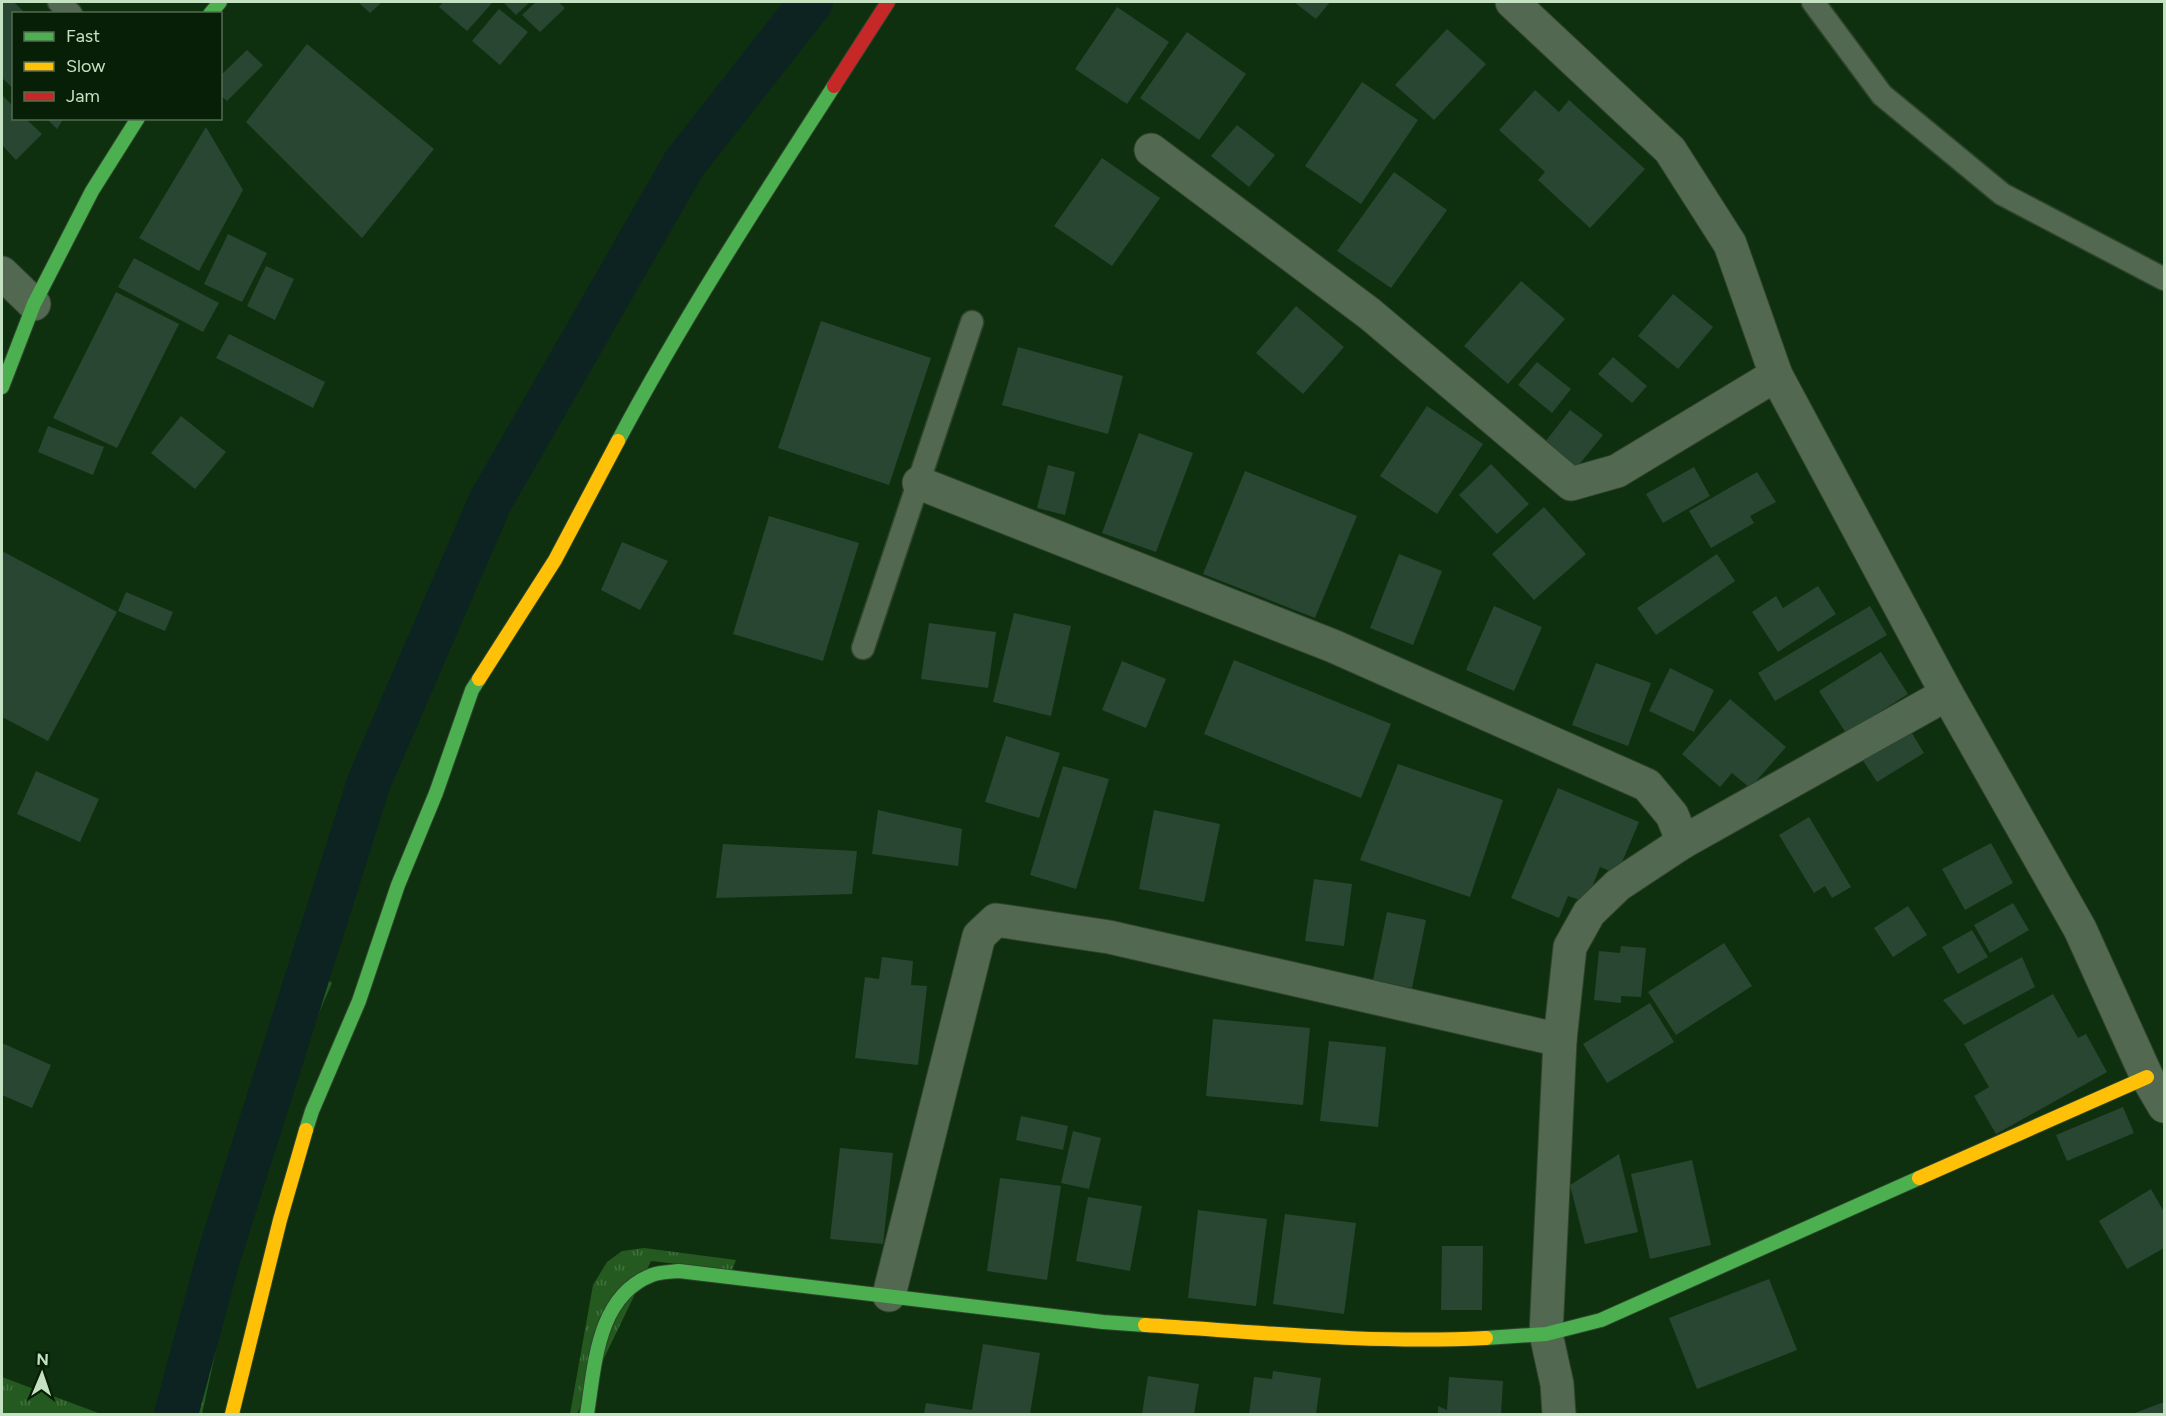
<svg xmlns="http://www.w3.org/2000/svg" width="2166" height="1416" viewBox="0 0 2166 1416" font-family="Figtree,sans-serif">
<style>
.grass{fill:url(#grass-tufts)}
.lines{fill:none;stroke-linecap:round;stroke-linejoin:round}
.canal{stroke:#0d2322;stroke-width:44}
.building{fill:#284631}
.lane-casing{stroke:#2f442d;stroke-width:25}
.street-casing{stroke:#2f442d;stroke-width:35}
.fast-casing{stroke:#2f442d;stroke-width:16}
.slow-casing{stroke:#2f442d;stroke-width:16}
.jam-casing{stroke:#2f442d;stroke-width:16}
.lane{stroke:#536851;stroke-width:22}
.street{stroke:#536851;stroke-width:33}
.fast{stroke:#4caf50;stroke-width:14}
.slow{stroke:#ffc107;stroke-width:14}
.jam{stroke:#c62828;stroke-width:14}
</style>
<defs>
<pattern id="grass-tufts" width="24" height="20" patternUnits="userSpaceOnUse" patternTransform="scale(1.5)"><rect width="24" height="20" fill="#245a20"/><path d="M3 7l-1-3M5 7V3M7 7l1-3M15 17l-1-3M17 17v-4M19 17l1-3" fill="none" stroke="#42713f"/></pattern>
</defs>
<rect width="100%" height="100%" fill="#0f300f"/>
<!-- grass -->
<g class="grass">
<path d="M 300,958 L 332,983 L 279,1104 L 231,1282 L 202,1414 L 173,1414 C 203,1259 253,1108 300,958 Z"/>
<polygon points="644,1248 736,1260 732,1270 651,1261 577,1414 570,1414 593,1285 607,1262 622,1251"/>
<polygon points="2,1377 101,1414 2,1414"/>
</g>
<g class="lines">
<!-- canal -->
<polyline class="canal" points="176,1414 218,1259 369,782 490,502 684,164 811,2"/>
</g>
<!-- building -->
<g class="building">
<polygon points="2,2 14,2 26,14 14,14 14,89 2,78"/>
<polygon points="358,2 382,2 370,13"/>
<polygon points="443,2 490,2 492,3 467,31 439,7"/>
<polygon points="503,2 530,2 516,15"/>
<polygon points="536,2 558,2 565,8 540,32 522,15"/>
<polygon points="1294,2 1330,2 1316,19"/>
<polygon points="1117,7 1169,42 1127,104 1075,69"/>
<polygon points="499,9 528,32 500,65 472,41"/>
<polygon points="1447,29 1486,64 1434,120 1395,85"/>
<polygon points="1187,32 1246,74 1199,140 1140,98"/>
<polygon points="307,44 434,149 362,238 246,122"/>
<polygon points="247,50 263,65 227,101 220,95 220,76"/>
<polygon points="1362,82 1418,120 1361,204 1305,166"/>
<polygon points="1535,90 1559,112 1569,100 1645,169 1590,228 1538,180 1545,172 1499,130"/>
<polygon points="2,95 14,107 14,118 25,118 42,134 16,160 2,145"/>
<polygon points="46,118 64,118 57,129"/>
<polygon points="1237,125 1275,155 1249,187 1211,156"/>
<polygon points="206,127 243,190 199,271 139,238"/>
<polygon points="1102,158 1160,198 1112,266 1054,226"/>
<polygon points="1394,172 1447,210 1391,288 1337,251"/>
<polygon points="228,234 267,253 242,302 204,284"/>
<polygon points="134,258 219,303 203,332 118,287"/>
<polygon points="266,266 294,279 275,320 247,306"/>
<polygon points="1521,281 1565,319 1508,384 1464,346"/>
<polygon points="116,292 179,324 117,448 53,418"/>
<polygon points="1673,294 1713,327 1678,369 1638,336"/>
<polygon points="1296,306 1344,347 1303,394 1256,353"/>
<polygon points="821,321 931,358 889,485 778,448"/>
<polygon points="229,334 325,382 313,408 216,358"/>
<polygon points="1018,347 1123,376 1108,434 1002,405"/>
<polygon points="1613,357 1647,386 1632,403 1598,374"/>
<polygon points="1537,362 1571,389 1552,413 1518,385"/>
<polygon points="1427,406 1483,444 1437,514 1380,476"/>
<polygon points="1570,410 1603,435 1577,467 1545,442"/>
<polygon points="181,416 226,452 195,489 151,453"/>
<polygon points="48,426 104,447 93,475 38,452"/>
<polygon points="1139,433 1193,453 1156,552 1102,533"/>
<polygon points="1491,464 1529,504 1497,534 1459,495"/>
<polygon points="1048,465 1075,472 1065,515 1037,508"/>
<polygon points="1694,467 1710,496 1663,523 1646,494"/>
<polygon points="1245,471 1357,516 1315,618 1203,574"/>
<polygon points="1757,472 1776,502 1750,516 1754,523 1711,548 1689,511"/>
<polygon points="1544,507 1586,554 1534,600 1492,554"/>
<polygon points="769,516 859,543 823,661 733,634"/>
<polygon points="622,542 668,561 640,610 601,590"/>
<polygon points="2,551 117,612 48,741 2,717"/>
<polygon points="1399,554 1442,571 1413,645 1370,628"/>
<polygon points="1717,554 1735,581 1656,635 1637,608"/>
<polygon points="1818,586 1836,614 1778,652 1752,612 1776,596 1783,608"/>
<polygon points="126,592 173,612 165,631 118,611"/>
<polygon points="1494,606 1542,627 1514,691 1466,670"/>
<polygon points="1870,606 1887,635 1775,701 1758,673"/>
<polygon points="1014,613 1071,626 1051,716 993,702"/>
<polygon points="929,623 996,632 988,688 921,679"/>
<polygon points="1881,652 1908,694 1846,733 1819,691"/>
<polygon points="1234,660 1391,724 1361,798 1204,734"/>
<polygon points="1122,661 1166,679 1146,728 1102,710"/>
<polygon points="1596,663 1651,683 1628,746 1572,725"/>
<polygon points="1670,668 1714,690 1694,732 1649,711"/>
<polygon points="1730,699 1786,747 1750,788 1732,773 1720,787 1682,754"/>
<polygon points="1910,730 1924,753 1877,782 1862,759"/>
<polygon points="1006,736 1060,753 1039,818 985,802"/>
<polygon points="1398,764 1503,800 1470,897 1360,860"/>
<polygon points="1063,766 1109,779 1076,889 1030,875"/>
<polygon points="36,771 99,799 80,842 17,814"/>
<polygon points="1558,788 1639,822 1617,874 1600,867 1586,902 1568,896 1559,918 1511,898"/>
<polygon points="878,810 962,829 958,866 872,854"/>
<polygon points="1154,810 1220,824 1204,902 1139,889"/>
<polygon points="1809,817 1851,887 1832,898 1825,886 1814,893 1779,835"/>
<polygon points="1991,843 2013,883 1965,910 1942,869"/>
<polygon points="723,844 857,851 852,894 716,898"/>
<polygon points="1314,879 1352,884 1344,946 1305,941"/>
<polygon points="2013,903 2029,930 1990,953 1974,925"/>
<polygon points="1908,906 1927,935 1893,957 1874,928"/>
<polygon points="1387,912 1426,920 1412,988 1373,980"/>
<polygon points="1972,930 1988,957 1958,974 1942,947"/>
<polygon points="1724,943 1752,986 1676,1035 1648,992"/>
<polygon points="1621,946 1646,948 1641,997 1621,996 1621,1003 1594,1000 1599,951 1620,953"/>
<polygon points="882,957 913,961 911,985 927,986 918,1065 855,1058 865,977 879,979"/>
<polygon points="2022,957 2035,987 1964,1025 1943,1000"/>
<polygon points="2053,994 2078,1038 2086,1034 2107,1072 1996,1134 1974,1096 1989,1087 1964,1044"/>
<polygon points="1650,1003 1674,1042 1607,1083 1583,1044"/>
<polygon points="1213,1019 1310,1028 1303,1105 1206,1096"/>
<polygon points="1329,1041 1386,1047 1378,1127 1320,1121"/>
<polygon points="2,1043 51,1065 32,1108 2,1095"/>
<polygon points="2123,1107 2134,1133 2067,1161 2056,1135"/>
<polygon points="1021,1116 1068,1126 1063,1150 1016,1140"/>
<polygon points="1073,1131 1101,1138 1089,1189 1061,1183"/>
<polygon points="840,1148 893,1153 883,1244 830,1239"/>
<polygon points="1619,1154 1638,1232 1585,1244 1570,1185"/>
<polygon points="1692,1160 1711,1245 1650,1259 1631,1174"/>
<polygon points="1000,1178 1061,1186 1047,1280 987,1271"/>
<polygon points="2151,1189 2164,1212 2164,1248 2127,1269 2099,1221"/>
<polygon points="1088,1197 1142,1206 1130,1271 1076,1261"/>
<polygon points="1198,1210 1267,1219 1256,1306 1188,1298"/>
<polygon points="1285,1214 1356,1223 1344,1314 1273,1304"/>
<polygon points="1442,1246 1483,1246 1482,1310 1441,1310"/>
<polygon points="1769,1279 1797,1350 1697,1389 1669,1318"/>
<polygon points="983,1344 1040,1353 1030,1414 924,1414 926,1403 972,1410"/>
<polygon points="1273,1371 1321,1378 1316,1414 1249,1414 1254,1377 1272,1379"/>
<polygon points="1148,1376 1199,1384 1194,1414 1142,1414"/>
<polygon points="1449,1377 1503,1381 1501,1414 1438,1414 1438,1406 1447,1410"/>
<polygon points="2164,1402 2164,1414 2132,1414"/>
</g>
<g class="lines">
<!-- lane casing -->
<g class="lane-casing">
<g id="lane">
<polyline points="59,2 71,14"/>
<polyline points="1813,2 1882,95 2002,194 2164,279"/>
<polyline points="863,648 972,322"/>
</g>
</g>
<!-- street casing -->
<g class="street-casing">
<g id="street">
<polyline points="1512,2 1670,150 1730,244 1776,375 1947,694 2080,929 2147,1077 2164,1106"/>
<polyline points="1151,150 1370,314 1571,484 1617,471 1776,375"/>
<polyline points="2,273 34,304"/>
<polyline points="919,483 1333,646 1647,785 1672,815 1683,842 1947,694"/>
<polyline points="889,1295 979,936 996,920 1109,937 1560,1040"/>
<polyline points="1559,1414 1557,1384 1546,1334 1560,1040 1570,947 1589,913 1618,885 1683,842"/>
</g>
</g>
<!-- fast casing -->
<g class="fast-casing">
<g id="fast">
<polyline points="210,14 220,2"/>
<polyline points="2,387 34,304 92,191 138,118"/>
<path d="M 618,441 C 683,319 759,202 834,86"/>
<polyline points="306,1130 312,1111 359,1001 398,885 436,793 472,690 479,679"/>
<polyline points="1486,1338 1546,1334 1601,1320 1919,1178"/>
<path d="M 587,1414 C 595,1365 597,1296 652,1275 C 660,1272 670,1272 679,1271 L 1103,1322 L 1145,1325"/>
</g>
</g>
<!-- slow casing -->
<g class="slow-casing">
<g id="slow">
<polyline points="479,679 555,560 618,441"/>
<polyline points="1919,1178 2147,1077"/>
<path d="M 1145,1325 C 1258,1332 1373,1344 1486,1338"/>
<polyline points="232,1414 280,1220 306,1130"/>
</g>
</g>
<!-- jam casing -->
<g class="jam-casing">
<polyline id="jam" points="834,86 888,2"/>
</g>
<!-- lane -->
<use href="#lane" class="lane"/>
<!-- street -->
<use href="#street" class="street"/>
<!-- fast -->
<use href="#fast" class="fast"/>
<!-- slow -->
<use href="#slow" class="slow"/>
<!-- jam -->
<use href="#jam" class="jam"/>
</g>
<!-- border -->
<rect width="2166" height="1416" fill="none" stroke="#c4e1c1" stroke-width="6"/>
<!-- legend -->
<rect x="12" y="12" width="210" height="108" fill="#081f07" stroke="#536d51" stroke-width="1.5"/>
<rect x="24" y="32" width="30" height="9" fill="#4caf50" stroke="#536d51" stroke-width="1.5"/>
<text x="66" y="42" font-size="18" fill="#c4e1c1">Fast</text>
<rect x="24" y="62" width="30" height="9" fill="#ffc107" stroke="#536d51" stroke-width="1.5"/>
<text x="66" y="72" font-size="18" fill="#c4e1c1">Slow</text>
<rect x="24" y="92" width="30" height="9" fill="#c62828" stroke="#536d51" stroke-width="1.5"/>
<text x="66" y="102" font-size="18" fill="#c4e1c1">Jam</text>
<!-- north arrow -->
<g transform="translate(42 1374) rotate(2)" stroke="#081f07" stroke-width="4.5" paint-order="stroke">
<path d="M0-4.5L10 22L0 15L-10 22Z" fill="#c4e1c1"/>
<text y="-9" font-size="16" font-weight="bold" text-anchor="middle" fill="#c4e1c1">N</text>
</g>
</svg>
